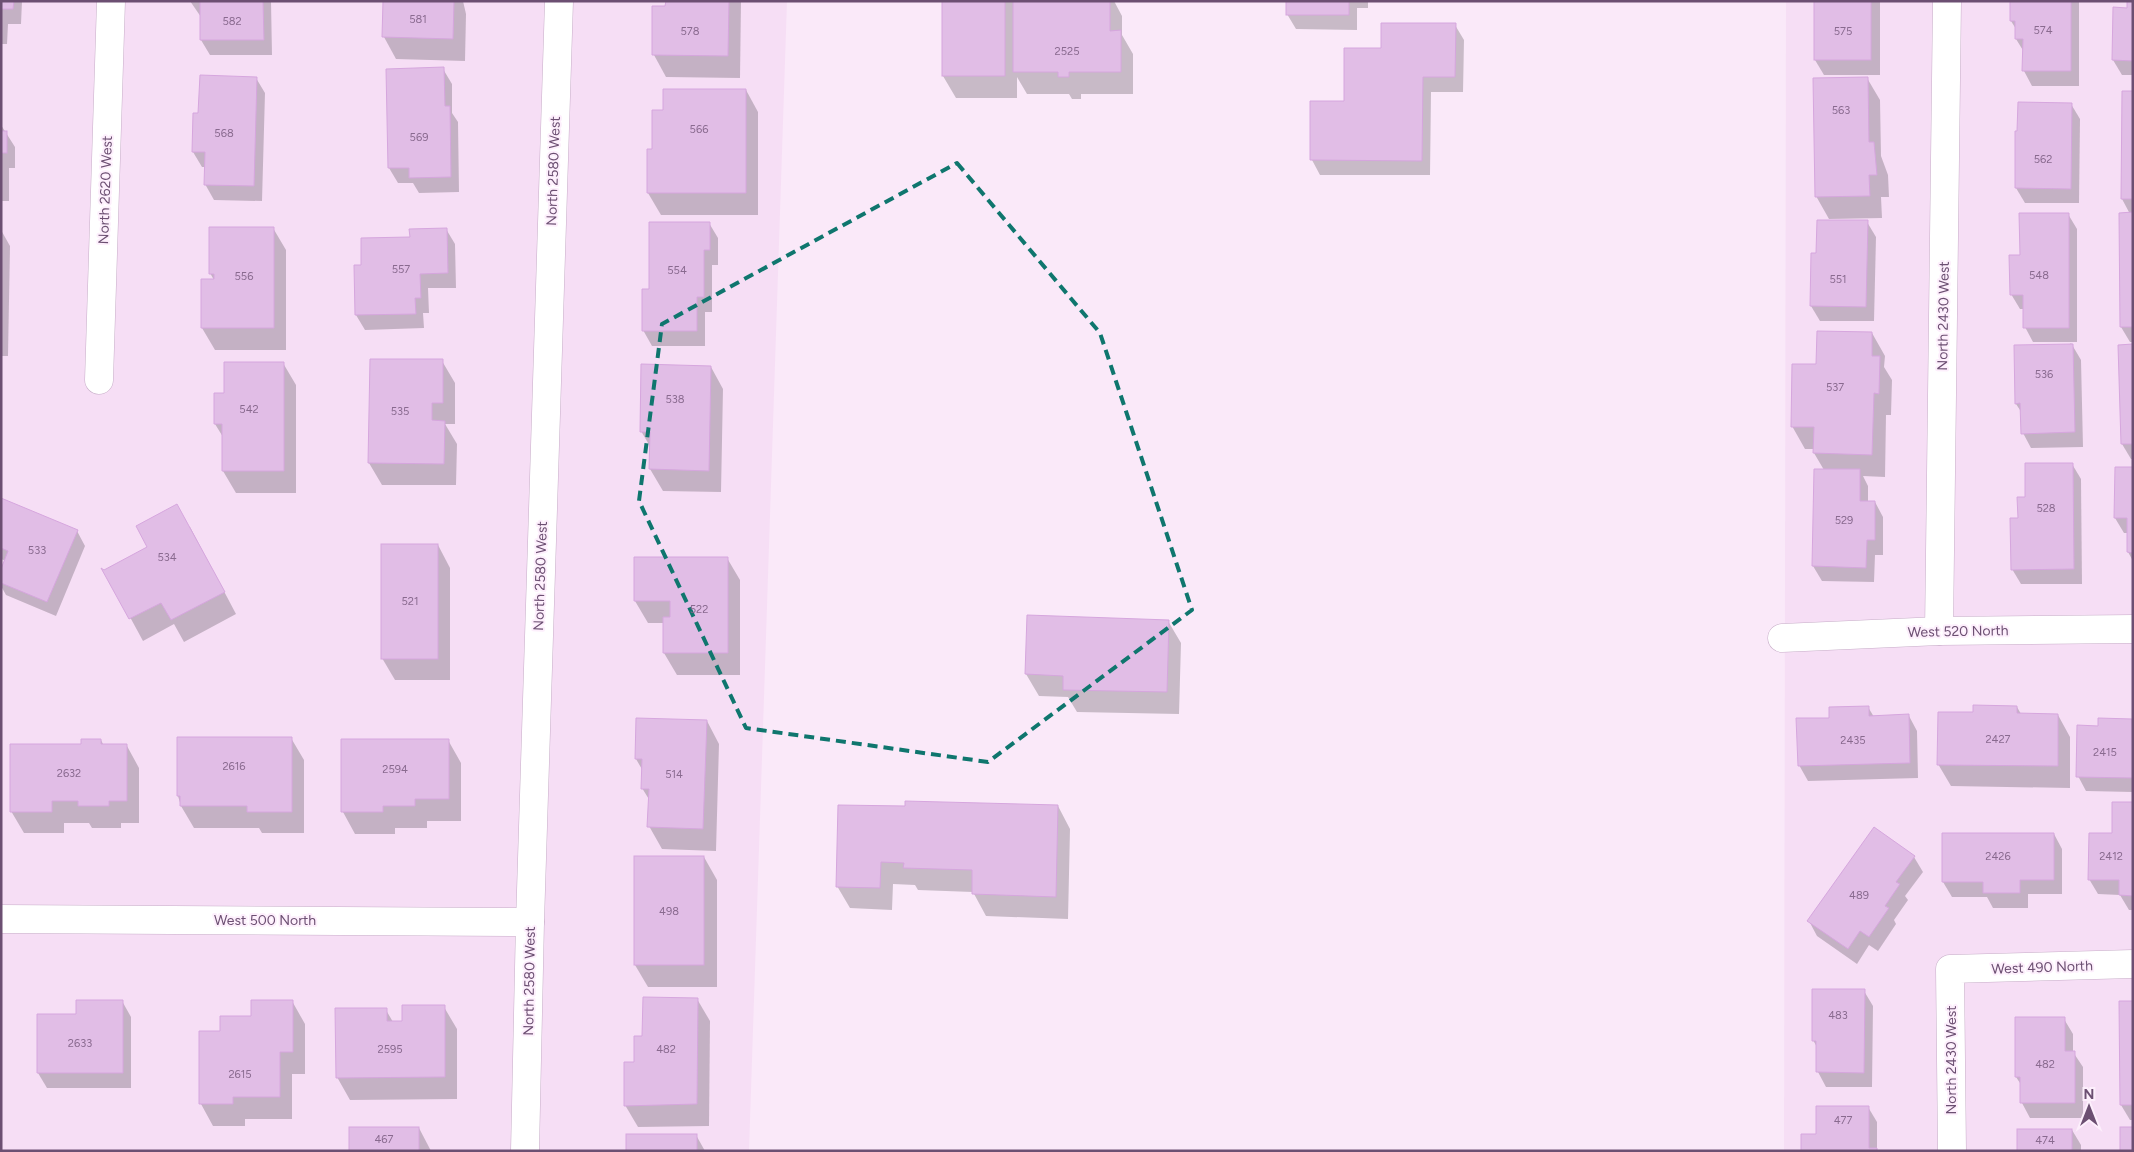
<svg xmlns="http://www.w3.org/2000/svg" width="2134" height="1152" viewBox="0 0 2134 1152" font-family="Figtree,sans-serif">
<style>
.residential{fill:#f6def5}
.shadow{fill:#0003}
.building{fill:#e1bde6;stroke:#d6a6de}
.lines{fill:none;stroke-linecap:round;stroke-linejoin:round}
.minor-casing{stroke:#c7adc8;stroke-width:29}
.minor{stroke:#fff;stroke-width:28}
.marked{fill:none;stroke:#0f766e;stroke-width:4;stroke-dasharray:10 6;stroke-linejoin:round}
.labels{text-anchor:middle;stroke-width:4;stroke-linejoin:round;paint-order:stroke}
.number-label{font-size:11px;fill:#896a8f}
.street-label{font-size:14px;fill:#6c4f72;stroke:#fdeffc}
</style>
<rect width="100%" height="100%" fill="#fae9f9"/>
<!-- residential -->
<g class="residential">
<polygon points="1,1 787,1 749,1151 1,1151"/>
<polygon points="1786,1 2133,1 2133,1151 1784,1151"/>
</g>
<!-- shadow -->
<g class="shadow">
<polygon points="1,1 22,1 21,24 8,24 7,44 1,44"/>
<polygon points="190,1 271,1 272,55 210,55 201,40 201,17"/>
<polygon points="384,1 463,1 466,14 465,61 396,59 384,37"/>
<polygon points="667,1 741,1 740,78 666,77 654,55"/>
<polygon points="943,1 1114,1 1122,16 1122,35 1133,54 1133,94 1081,94 1081,99 1072,99 1069,94 1027,94 1017,77 1017,98 956,98 943,76"/>
<polygon points="1287,1 1368,1 1368,8 1357,8 1357,30 1296,29 1287,14"/>
<polygon points="1815,1 1880,1 1880,75 1824,75 1815,60"/>
<polygon points="2012,1 2079,1 2079,86 2032,86 2024,71 2024,52 2016,39 2016,29 2011,21"/>
<polygon points="2133,1 2133,75 2122,75 2113,60 2128,9"/>
<polygon points="1455,25 1464,40 1463,92 1431,92 1430,175 1320,175 1312,160 1345,102 1383,49"/>
<polygon points="443,69 452,84 452,113 458,122 459,192 419,193 413,183 398,183 389,168"/>
<polygon points="256,78 265,93 262,201 214,200 205,184 205,167 202,167 193,152 194,114 199,114"/>
<polygon points="1867,78 1880,100 1881,156 1888,175 1889,197 1881,197 1882,218 1829,219 1816,196"/>
<polygon points="746,90 758,112 758,215 661,215 648,193 654,150 664,111"/>
<polygon points="2123,92 2133,92 2133,342 2130,342 2121,327 2130,214 2122,199"/>
<polygon points="2071,104 2080,119 2079,203 2025,203 2016,188 2019,132"/>
<polygon points="1,125 15,147 15,168 9,168 9,201 1,201"/>
<polygon points="2068,214 2077,229 2077,342 2033,342 2025,327 2024,309 2020,309 2011,294 2021,256"/>
<polygon points="1867,222 1876,237 1874,321 1820,321 1811,306 1818,254"/>
<polygon points="709,223 718,238 718,265 712,265 712,312 705,312 705,346 652,346 643,330 651,290"/>
<polygon points="273,228 286,250 286,350 215,350 202,328 214,280 210,273"/>
<polygon points="446,229 455,244 456,288 428,288 429,313 423,313 424,328 365,330 356,315 363,266 411,238"/>
<polygon points="1,230 10,246 8,356 1,356"/>
<polygon points="1872,333 1885,356 1884,367 1892,380 1891,415 1886,415 1885,477 1863,476 1868,486 1868,502 1875,502 1883,517 1883,555 1875,555 1874,582 1822,581 1813,566 1815,470 1824,470 1814,453 1814,449 1805,449 1792,426 1817,366"/>
<polygon points="2071,343 2081,360 2083,447 2031,448 2023,433 2022,413 2016,404"/>
<polygon points="2133,346 2133,459 2131,459 2122,444"/>
<polygon points="442,361 455,383 455,424 445,424 457,444 456,485 382,485 369,463"/>
<polygon points="283,363 296,385 296,493 236,493 223,471 223,437 215,424 225,394"/>
<polygon points="711,367 723,389 721,492 663,491 650,469 651,448 641,431"/>
<polygon points="2072,464 2081,479 2082,584 2021,584 2012,569 2019,519 2027,498"/>
<polygon points="2133,468 2133,561 2128,552 2128,533 2124,533 2115,518"/>
<polygon points="1,499 77,531 85,546 56,616 6,595 1,586 1,572 6,561 1,559"/>
<polygon points="190,527 236,614 184,642 174,624 143,641 105,571"/>
<polygon points="438,545 450,568 450,680 395,680 382,658"/>
<polygon points="635,558 727,558 740,580 740,675 677,675 664,653 664,623 648,623 635,601"/>
<polygon points="1028,617 1168,621 1181,643 1179,714 1077,712 1068,697 1039,696 1026,674"/>
<polygon points="1868,707 1874,717 1909,716 1917,731 1918,778 1808,781 1799,765 1830,719"/>
<polygon points="2017,707 2021,714 2058,715 2070,737 2070,788 1951,786 1938,764 1974,714"/>
<polygon points="2131,720 2133,792 2086,791 2078,776 2100,727"/>
<polygon points="707,721 719,744 716,851 662,849 649,826 650,801 642,788 643,771 636,759"/>
<polygon points="291,738 304,760 304,833 262,833 259,828 194,828 181,806 178,796"/>
<polygon points="101,740 104,746 127,746 139,768 139,823 121,823 121,828 92,828 89,823 64,823 64,833 24,833 11,811"/>
<polygon points="448,740 461,763 461,821 427,821 427,828 395,828 395,834 355,834 343,812"/>
<polygon points="2133,803 2133,910 2129,910 2120,895 2098,894 2089,879"/>
<polygon points="839,806 1058,806 1070,829 1068,919 986,916 973,892 918,890 915,885 893,884 892,910 850,908 837,886"/>
<polygon points="2054,834 2062,849 2062,894 2028,894 2028,908 1993,908 1987,897 1952,897 1943,882"/>
<polygon points="704,857 717,880 717,987 648,987 635,965"/>
<polygon points="1914,857 1923,872 1905,896 1908,900 1894,920 1896,924 1878,951 1869,945 1857,964 1817,936 1809,921"/>
<polygon points="1864,991 1873,1006 1872,1087 1826,1087 1818,1072 1818,1049 1813,1040"/>
<polygon points="697,999 710,1021 709,1126 638,1127 625,1105 643,1037"/>
<polygon points="122,1001 131,1017 131,1088 47,1088 38,1073 77,1015"/>
<polygon points="292,1001 305,1024 305,1074 292,1074 292,1119 245,1119 245,1126 213,1126 201,1104 253,1017"/>
<polygon points="2133,1002 2133,1120 2130,1120 2121,1105"/>
<polygon points="444,1007 457,1029 457,1099 350,1100 337,1077 386,1010 393,1022 403,1022"/>
<polygon points="2064,1019 2073,1034 2073,1052 2083,1067 2083,1118 2030,1118 2022,1103 2022,1086 2016,1077"/>
<polygon points="1868,1107 1877,1122 1877,1151 1802,1151 1818,1135"/>
<polygon points="419,1128 431,1151 351,1151"/>
<polygon points="2072,1130 2081,1145 2081,1151 2019,1151"/>
<polygon points="696,1135 705,1151 627,1151"/>
</g>
<!-- building -->
<g class="building">
<polygon points="1,1 14,1 13,9 1,9"/>
<polygon points="200,1 263,1 264,40 200,40"/>
<polygon points="383,1 454,1 453,39 382,37"/>
<polygon points="666,1 729,1 728,56 652,55 652,6 665,6"/>
<rect x="942" y="1" width="63" height="75"/>
<polygon points="1013,1 1110,1 1110,31 1121,30 1121,72 1069,72 1069,77 1058,77 1058,72 1013,72"/>
<rect x="1286" y="1" width="63" height="14"/>
<rect x="1814" y="1" width="57" height="59"/>
<polygon points="2010,1 2071,1 2071,71 2022,71 2023,39 2015,39 2015,21 2010,21"/>
<polygon points="2127,1 2133,1 2133,61 2112,60 2113,7 2127,8"/>
<polygon points="1381,23 1456,23 1455,77 1423,77 1422,161 1310,160 1310,101 1344,101 1344,48 1381,48"/>
<polygon points="444,67 445,106 450,106 451,177 409,178 409,168 388,168 386,69"/>
<polygon points="200,75 257,77 254,186 204,185 205,152 192,152 193,113 198,113"/>
<polygon points="1868,77 1869,142 1874,142 1877,175 1869,175 1870,196 1815,197 1813,78"/>
<polygon points="663,89 746,89 746,193 647,193 647,149 652,149 652,110 663,110"/>
<polygon points="2122,91 2133,91 2133,199 2121,199"/>
<polygon points="2018,102 2072,103 2071,189 2015,188 2015,131 2017,131"/>
<rect x="1" y="131" width="6" height="22"/>
<polygon points="2133,212 2133,327 2120,327 2119,213"/>
<polygon points="2019,213 2069,213 2069,328 2023,328 2023,295 2010,295 2009,255 2020,255"/>
<polygon points="1817,220 1868,220 1866,307 1810,306 1811,253 1816,253"/>
<polygon points="649,222 710,222 710,250 704,250 704,297 697,297 697,331 642,331 642,289 649,289"/>
<polygon points="209,227 274,227 274,328 201,328 201,279 214,279 214,274 209,274"/>
<polygon points="447,228 448,273 420,274 421,298 415,298 416,314 355,315 354,265 361,265 361,238 410,237 409,229"/>
<polygon points="1817,331 1872,332 1872,356 1880,356 1879,394 1874,393 1872,455 1813,453 1814,427 1791,427 1792,364 1816,364"/>
<polygon points="2073,344 2075,432 2021,434 2020,403 2015,404 2014,345"/>
<polygon points="2133,344 2133,444 2121,444 2118,345"/>
<polygon points="370,359 443,359 443,403 432,403 432,420 445,421 444,464 368,463"/>
<polygon points="224,362 284,362 284,471 222,471 222,424 214,424 214,393 224,393"/>
<polygon points="641,364 711,366 709,471 649,469 650,432 640,432"/>
<polygon points="2025,463 2073,463 2074,569 2011,570 2010,518 2018,518 2017,497 2025,497"/>
<polygon points="2115,467 2133,467 2133,553 2127,552 2127,518 2114,518"/>
<polygon points="1814,469 1860,469 1860,501 1875,501 1875,540 1867,540 1866,568 1812,566"/>
<polygon points="1,498 78,530 47,602 1,583 1,569 8,551 1,548"/>
<polygon points="177,504 225,592 171,620 161,603 129,619 101,568 104,570 147,547 136,526"/>
<rect x="381" y="544" width="57" height="115"/>
<polygon points="634,557 728,557 728,653 663,653 663,617 670,617 670,601 634,601"/>
<polygon points="1027,615 1169,620 1167,692 1063,690 1063,676 1025,674"/>
<polygon points="1973,705 2017,706 2017,713 2058,714 2058,766 1937,765 1938,712 1973,712"/>
<polygon points="1869,706 1869,716 1909,714 1910,763 1798,766 1796,718 1829,718 1829,707"/>
<polygon points="636,718 707,720 703,829 647,827 649,789 641,789 642,759 635,759"/>
<polygon points="2098,718 2132,719 2133,778 2076,777 2077,725 2098,726"/>
<polygon points="177,737 292,737 292,812 247,812 247,806 180,806 180,796 177,796"/>
<polygon points="81,739 101,739 101,744 127,744 127,801 109,801 109,806 78,806 78,801 52,801 52,812 10,812 10,744 81,744"/>
<polygon points="341,739 449,739 449,799 415,799 415,806 383,806 383,812 341,812"/>
<polygon points="905,801 1058,805 1056,897 972,894 972,870 903,868 904,863 881,862 880,888 836,887 838,805 905,806"/>
<polygon points="2112,802 2133,802 2133,896 2119,895 2119,880 2088,880 2089,833 2112,833"/>
<polygon points="1874,827 1915,856 1896,882 1900,884 1885,906 1889,908 1869,937 1860,931 1848,949 1807,921"/>
<polygon points="1942,833 2054,833 2054,880 2020,880 2020,893 1983,893 1983,882 1942,882"/>
<rect x="634" y="856" width="70" height="109"/>
<polygon points="1812,989 1865,989 1864,1073 1816,1072 1816,1041 1812,1041"/>
<polygon points="643,997 698,998 697,1104 624,1106 624,1062 634,1062 634,1036 642,1036"/>
<polygon points="76,1000 123,1000 123,1073 37,1073 37,1014 76,1014"/>
<polygon points="251,1000 293,1000 293,1052 280,1052 280,1097 233,1097 233,1104 199,1104 199,1031 220,1031 220,1016 251,1016"/>
<polygon points="2119,1001 2133,1001 2133,1105 2120,1105"/>
<polygon points="402,1005 445,1005 445,1077 336,1078 335,1008 387,1008 387,1021 402,1021"/>
<polygon points="2015,1017 2065,1017 2065,1051 2075,1051 2075,1103 2020,1103 2020,1077 2015,1077"/>
<polygon points="1816,1106 1869,1106 1869,1148 1877,1148 1877,1151 1801,1151 1801,1134 1816,1134"/>
<rect x="349" y="1127" width="70" height="24"/>
<rect x="2120" y="1127" width="13" height="24"/>
<rect x="2017" y="1129" width="55" height="22"/>
<rect x="626" y="1134" width="71" height="17"/>
</g>
<g class="lines">
<!-- minor casing -->
<g class="minor-casing">
<g id="minor">
<polyline points="99,380 111,1"/>
<polyline points="1939,631 1947,1"/>
<polyline points="1782,638 1939,631 2133,629"/>
<polyline points="1,919 530,922"/>
<polyline points="525,1151 530,922 559,1"/>
<polyline points="1952,1151 1950,969 2133,964"/>
</g>
</g>
<!-- minor -->
<use href="#minor" class="minor"/>
</g>
<!-- marked area -->
<path class="marked" d="M 957,163 L 1100,333 L 1192,610 L 988,762 L 746,728 L 639,501 L 662,324 Z"/>
<g class="labels">
<!-- number labels -->
<g class="number-label">
<text x="418" y="23">581</text>
<text x="232" y="25">582</text>
<text x="2043" y="34">574</text>
<text x="690" y="35">578</text>
<text x="1843" y="35">575</text>
<text x="1067" y="55">2525</text>
<text x="1841" y="114">563</text>
<text x="699" y="133">566</text>
<text x="224" y="137">568</text>
<text x="419" y="141">569</text>
<text x="2043" y="163">562</text>
<text x="401" y="273">557</text>
<text x="677" y="274">554</text>
<text x="2039" y="279">548</text>
<text x="244" y="280">556</text>
<text x="1838" y="283">551</text>
<text x="2044" y="378">536</text>
<text x="1835" y="391">537</text>
<text x="675" y="403">538</text>
<text x="249" y="413">542</text>
<text x="400" y="415">535</text>
<text x="2046" y="512">528</text>
<text x="1844" y="524">529</text>
<text x="37" y="554">533</text>
<text x="167" y="561">534</text>
<text x="410" y="605">521</text>
<text x="699" y="613">522</text>
<text x="1998" y="743">2427</text>
<text x="1853" y="744">2435</text>
<text x="2105" y="756">2415</text>
<text x="234" y="770">2616</text>
<text x="395" y="773">2594</text>
<text x="69" y="777">2632</text>
<text x="674" y="778">514</text>
<text x="1998" y="860">2426</text>
<text x="2111" y="860">2412</text>
<text x="1859" y="899">489</text>
<text x="669" y="915">498</text>
<text x="1838" y="1019">483</text>
<text x="80" y="1047">2633</text>
<text x="390" y="1053">2595</text>
<text x="666" y="1053">482</text>
<text x="2045" y="1068">482</text>
<text x="240" y="1078">2615</text>
<text x="1843" y="1124">477</text>
<text x="384" y="1143">467</text>
<text x="2045" y="1144">474</text>
</g>
<!-- street labels -->
<g class="street-label">
<text transform="translate(553 171) rotate(-88)" y="5">North 2580 West</text>
<text transform="translate(105 190) rotate(-88)" y="5">North 2620 West</text>
<text transform="translate(1943 316) rotate(-89)" y="5">North 2430 West</text>
<text transform="translate(540 576) rotate(-88)" y="5">North 2580 West</text>
<text transform="translate(1958 631) rotate(-1)" y="5">West 520 North</text>
<text x="265" y="925">West 500 North</text>
<text transform="translate(2042 967) rotate(-2)" y="5">West 490 North</text>
<text transform="translate(529 981) rotate(-89)" y="5">North 2580 West</text>
<text transform="translate(1951 1060) rotate(-90)" y="5">North 2430 West</text>
</g>
</g>
<!-- border -->
<rect width="2134" height="1152" fill="none" stroke="#6c4f72" stroke-width="5"/>
<!-- north arrow -->
<g transform="translate(2089 1107)" stroke="#fdeffc" stroke-width="4" paint-order="stroke">
<path d="M0-4L9 19L0 12L-9 19Z" fill="#6c4f72"/>
<text y="-8" font-size="14" font-weight="bold" text-anchor="middle" fill="#6c4f72">N</text>
</g>
</svg>
